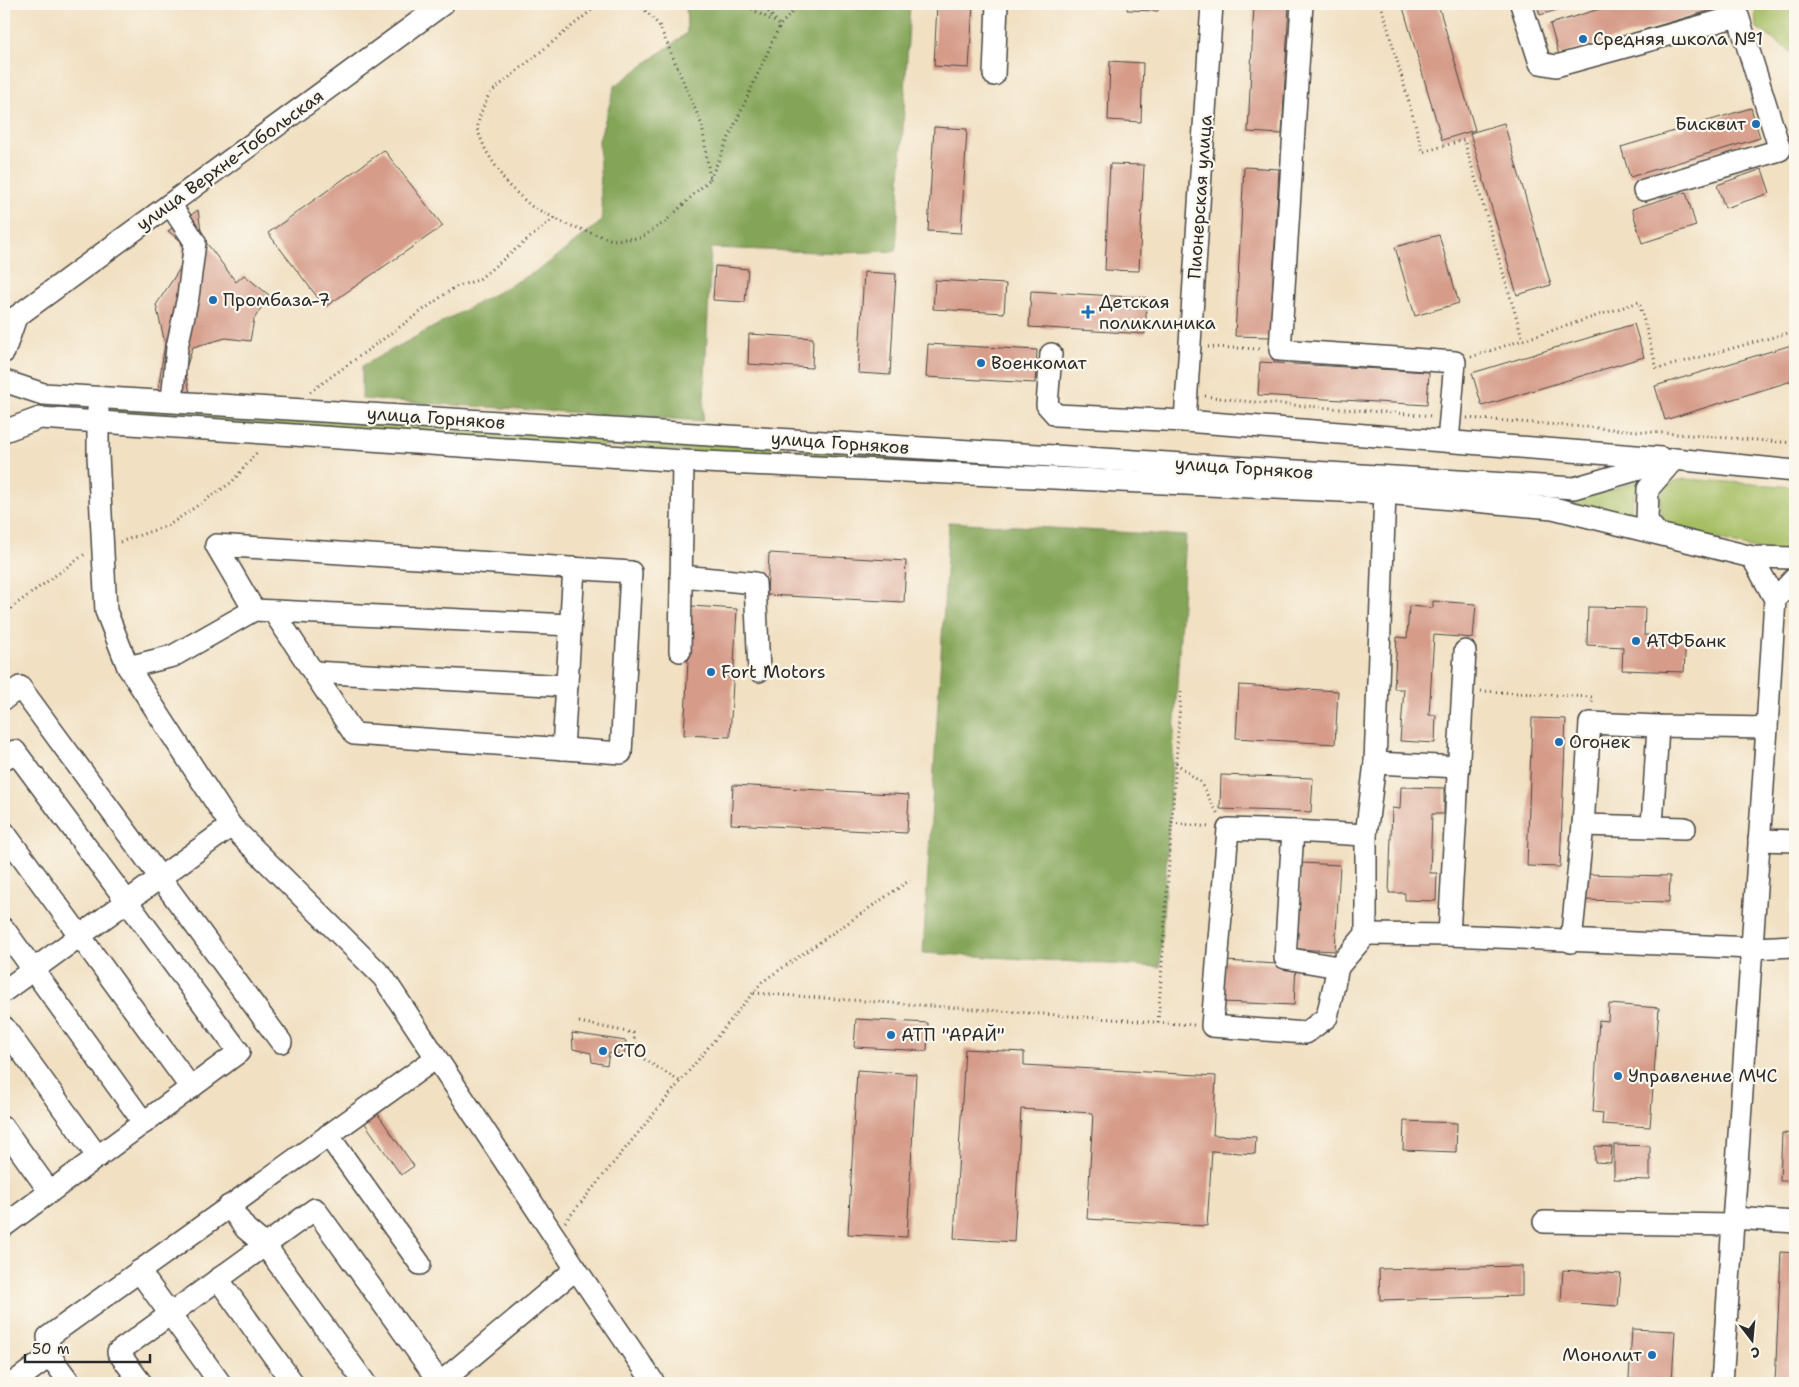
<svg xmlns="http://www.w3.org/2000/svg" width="1799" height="1387" viewBox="0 0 1799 1387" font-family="'Shantell Sans',sans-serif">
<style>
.green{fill:#a6be63;stroke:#687447}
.forest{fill:#84a559;stroke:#586842}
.building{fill:#d69b89}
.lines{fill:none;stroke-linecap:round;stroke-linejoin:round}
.minor-casing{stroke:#494642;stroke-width:24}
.path{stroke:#494642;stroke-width:3;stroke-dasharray:1 4;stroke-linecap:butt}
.minor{stroke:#fff;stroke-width:21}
.poi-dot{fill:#1f6fb2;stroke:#fbf7ec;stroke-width:2}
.labels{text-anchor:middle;stroke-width:4.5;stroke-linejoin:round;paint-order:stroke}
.poi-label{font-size:18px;fill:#2b2b2b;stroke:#fbf7ec;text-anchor:start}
.street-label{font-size:18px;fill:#2b2b2b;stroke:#fbf7ec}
</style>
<rect width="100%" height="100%" fill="#fbf7ec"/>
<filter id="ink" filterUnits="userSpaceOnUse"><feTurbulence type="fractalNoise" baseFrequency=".02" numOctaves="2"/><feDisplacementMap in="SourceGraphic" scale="10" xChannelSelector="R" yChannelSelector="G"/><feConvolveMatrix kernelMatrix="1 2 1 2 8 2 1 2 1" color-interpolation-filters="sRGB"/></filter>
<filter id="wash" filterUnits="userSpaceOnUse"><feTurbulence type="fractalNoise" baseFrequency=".0096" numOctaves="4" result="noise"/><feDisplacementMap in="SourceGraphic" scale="20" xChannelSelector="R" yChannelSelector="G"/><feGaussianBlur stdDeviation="1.12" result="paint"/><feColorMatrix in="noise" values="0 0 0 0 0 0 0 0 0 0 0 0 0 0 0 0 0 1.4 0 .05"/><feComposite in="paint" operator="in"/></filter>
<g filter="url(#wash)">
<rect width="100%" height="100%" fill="#f1e0c2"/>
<!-- green -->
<g class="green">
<polygon points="1755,4 1795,4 1795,55 1756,27"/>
<path d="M 114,406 L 1573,498 L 1594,495 L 1642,480 C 1635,493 1629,503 1632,518 L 1565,508 L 111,415 L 109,412 L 110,409 Z"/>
<path d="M 1686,479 L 1795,487 L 1795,553 L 1767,552 L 1667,526 C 1654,504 1658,481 1686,479 Z"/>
</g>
<!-- forest -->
<g class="forest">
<polygon points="686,4 910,4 896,251 844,253 711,248 703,421 362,399 362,366 542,268 602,221 599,140 615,86 687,33"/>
<polygon points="949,522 1186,536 1160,967 923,953"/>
</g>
<g id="blocks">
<!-- building -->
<g class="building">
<polygon points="937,4 973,4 969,68 934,66"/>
<polygon points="1128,4 1158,4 1158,11 1127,10"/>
<polygon points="1254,4 1289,4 1282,134 1248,132"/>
<polygon points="1402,4 1438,4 1475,130 1442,140"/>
<polygon points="1537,4 1571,4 1571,6 1540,15"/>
<polygon points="1616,4 1732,4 1559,55 1550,24"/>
<polygon points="1110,61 1143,63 1141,122 1108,120"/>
<polygon points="1751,108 1760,138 1630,177 1621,147"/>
<polygon points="1504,123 1551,285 1517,295 1470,133"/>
<polygon points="934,127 967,129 961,233 928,231"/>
<polygon points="384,150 443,226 325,307 268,233"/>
<polygon points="1110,164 1144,165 1139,271 1105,270"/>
<polygon points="1244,167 1279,169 1270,337 1235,336"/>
<polygon points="1762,169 1770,193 1725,208 1717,185"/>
<polygon points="1686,192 1696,226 1642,243 1632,209"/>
<polygon points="198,210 202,237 236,282 244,275 269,295 254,319 250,341 226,338 193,347 185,371 190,393 158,390 165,343 156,305 185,261 181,241 168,231"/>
<polygon points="1439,235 1459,303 1415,316 1395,247"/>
<polygon points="715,266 748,269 745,302 713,300"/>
<polygon points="864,272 896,274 890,375 858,373"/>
<polygon points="935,280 1006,284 1004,313 933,309"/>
<polygon points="1031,291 1147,298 1145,334 1029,327"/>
<polygon points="1634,324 1644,357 1482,406 1472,373"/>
<polygon points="749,334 813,338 812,368 748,364"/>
<polygon points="928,344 1037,350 1035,383 926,377"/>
<polygon points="1795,344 1795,380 1665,420 1655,386"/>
<polygon points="1260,362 1429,372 1427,405 1258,395"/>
<polygon points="769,553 906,561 904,602 767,595"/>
<polygon points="1433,601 1476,604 1473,638 1434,635 1429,715 1436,715 1435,743 1400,741 1404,689 1394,689 1397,637 1407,638 1409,606 1433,608"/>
<polygon points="691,606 737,609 730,737 684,735"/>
<polygon points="1588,607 1645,608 1644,635 1686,636 1684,672 1622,670 1623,647 1587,645"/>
<polygon points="1239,685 1338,691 1335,744 1236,738"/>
<polygon points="1532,718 1566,719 1560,867 1527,866"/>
<polygon points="1221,775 1313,778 1311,812 1220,809"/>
<polygon points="733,785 909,795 907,833 731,824"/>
<polygon points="1401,787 1444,788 1444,814 1432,814 1430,873 1437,873 1436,901 1405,900 1405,893 1389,893 1392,808 1400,809"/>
<polygon points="1301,863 1340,865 1335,951 1296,949"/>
<polygon points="1583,874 1670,876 1669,902 1582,900"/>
<polygon points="1224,961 1296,965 1294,1005 1222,1002"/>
<polygon points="1609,1004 1659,1008 1650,1127 1602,1124 1603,1113 1593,1112 1599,1020 1608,1021"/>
<polygon points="856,1019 928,1023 927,1051 854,1047"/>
<polygon points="572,1033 626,1041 624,1056 609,1053 607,1065 592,1062 591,1053 573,1049"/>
<polygon points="965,1049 1024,1052 1024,1065 1216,1076 1213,1135 1256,1137 1255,1154 1212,1151 1207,1226 1087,1219 1093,1113 1021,1109 1014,1242 954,1238"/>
<polygon points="857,1070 916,1074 907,1237 848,1234"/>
<polygon points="377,1113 414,1166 401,1175 364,1122"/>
<polygon points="1404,1121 1457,1123 1456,1152 1403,1150"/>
<polygon points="1782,1133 1795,1134 1795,1181 1780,1181"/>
<polygon points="1614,1145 1650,1146 1650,1180 1614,1179"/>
<polygon points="1595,1146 1612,1147 1611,1163 1595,1162"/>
<polygon points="1781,1252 1795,1253 1795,1383 1775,1383"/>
<polygon points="1522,1266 1522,1296 1380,1300 1379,1269"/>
<polygon points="1563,1270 1621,1274 1618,1306 1561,1302"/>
<polygon points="1632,1329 1675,1331 1672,1382 1629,1379"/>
</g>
</g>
</g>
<g filter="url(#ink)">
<use href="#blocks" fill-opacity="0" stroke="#494642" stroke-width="1"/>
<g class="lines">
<!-- minor casing -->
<g class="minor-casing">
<g id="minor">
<polyline points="1302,4 1280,350 1455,362 1448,441"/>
<polyline points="1521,4 1540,63 1556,66 1738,16 1780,150 1644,190"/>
<polyline points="994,75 997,4"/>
<polyline points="170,204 195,242 188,297 177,347 172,401"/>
<polyline points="4,323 16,317 443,4"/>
<polyline points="4,352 16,317"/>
<polyline points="1051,354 1047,405 1056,415 1185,421 1661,458"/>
<polyline points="4,381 43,394 1574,488 1674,459"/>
<polyline points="98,409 98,455 106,611 128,667 231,826 383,977 576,1269 654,1383"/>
<polyline points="1185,421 1212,4"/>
<polyline points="4,431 40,418 683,461 1385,493 1553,508 1752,557 1795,558"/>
<polyline points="1657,533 1647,521 1648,489 1674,459 1795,471"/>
<polyline points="681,576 755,583 759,671"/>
<polyline points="1775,599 1795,578"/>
<polyline points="254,610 216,545 631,572 621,753 354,734 273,611"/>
<polyline points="680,651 683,461"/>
<polyline points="128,667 173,656 254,610 570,625"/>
<polyline points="313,672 567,686"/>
<polyline points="4,699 20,687 281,1042"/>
<polyline points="563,749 574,568"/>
<polyline points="4,759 15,751 239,1052 4,1226"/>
<polyline points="1375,763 1459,767"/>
<polyline points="1583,825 1685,828"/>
<polyline points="1652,826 1658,726"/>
<polyline points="1293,831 1228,829 1212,1026 1306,1033 1327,1017 1338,967 1366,934 1366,835 1375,763 1385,493"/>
<polyline points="4,832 191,1088"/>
<polyline points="1759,840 1795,841"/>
<polyline points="4,929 144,1123"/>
<polyline points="1366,934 1449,935 1752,948 1795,946"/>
<polyline points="1449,935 1465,651"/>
<polyline points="1571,942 1583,825 1590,723 1658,726 1767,728"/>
<polyline points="1338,967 1285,958 1293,831 1366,835"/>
<polyline points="4,991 231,826"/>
<polyline points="4,1027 98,1157"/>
<polyline points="4,1128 50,1192"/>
<polyline points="328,1135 420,1264"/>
<polyline points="229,1206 246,1229 265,1245 365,1383"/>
<polyline points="1734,1218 1795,1222"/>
<polyline points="1544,1222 1734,1225"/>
<polyline points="139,1271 220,1383"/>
<polyline points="218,1279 293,1383"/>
<polyline points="13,1383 50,1356"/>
<polyline points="70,1383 50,1356 48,1337 436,1058"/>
<polyline points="141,1383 118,1352 315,1209 440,1383"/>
<polyline points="440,1383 576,1269"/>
<polyline points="1722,1383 1767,728 1775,599 1752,557"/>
</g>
</g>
<!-- path -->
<g class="path">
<polyline points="599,4 489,94 480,115 477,129 486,151 507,184 531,206 566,224 612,240 640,238 665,222 710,179 702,125 659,25 639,4"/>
<polyline points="743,4 780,25"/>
<polyline points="762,4 778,23"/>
<polyline points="1381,4 1423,152 1464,140 1523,340"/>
<polyline points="710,179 780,25 801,4"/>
<polyline points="1208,347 1262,349"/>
<polyline points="1471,357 1639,302 1657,369 1795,331"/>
<polyline points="310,392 455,287 478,280 554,218"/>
<polyline points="1205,396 1242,401 1433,416"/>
<polyline points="1467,418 1795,443"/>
<polyline points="120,542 169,525 232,482 258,451"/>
<polyline points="4,616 12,607 85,554"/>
<polyline points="1481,691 1592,697 1592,705"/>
<polyline points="1176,763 1200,782 1219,816"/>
<polyline points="1172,823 1210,827"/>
<polyline points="754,993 1194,1025"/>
<polyline points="579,1022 633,1033 639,1056 681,1082"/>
<polyline points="1158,1022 1181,689"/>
<polyline points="565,1222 762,982 910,880"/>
</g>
<!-- minor -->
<use href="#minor" class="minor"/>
</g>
</g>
<!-- markers -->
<g class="poi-dot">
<circle cx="1583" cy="39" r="5"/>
<circle cx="1756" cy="124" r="5"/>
<circle cx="213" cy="300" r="5"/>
<path d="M1085.5 304.5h5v5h5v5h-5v5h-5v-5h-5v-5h5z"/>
<circle cx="981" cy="363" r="5"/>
<circle cx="1636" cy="641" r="5"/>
<circle cx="711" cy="672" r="5"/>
<circle cx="1559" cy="742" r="5"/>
<circle cx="891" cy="1035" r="5"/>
<circle cx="603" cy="1051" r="5"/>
<circle cx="1618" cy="1076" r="5"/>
<circle cx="1652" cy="1355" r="5"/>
</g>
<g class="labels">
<!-- poi labels -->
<g class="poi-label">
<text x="1593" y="45">Средняя школа №1</text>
<text x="1746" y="130" text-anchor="end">Бисквит</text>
<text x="223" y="306">Промбаза-7</text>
<text x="1099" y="308">Детская<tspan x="1099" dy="21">поликлиника</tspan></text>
<text x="991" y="369">Военкомат</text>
<text x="1646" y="647">АТФБанк</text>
<text x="721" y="678">Fort Motors</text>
<text x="1569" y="748">Огонек</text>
<text x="901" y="1041">АТП "АРАЙ"</text>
<text x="613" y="1057">СТО</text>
<text x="1628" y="1082">Управление МЧС</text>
<text x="1642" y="1361" text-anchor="end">Монолит</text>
</g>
<!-- street labels -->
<g class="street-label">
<text transform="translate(230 160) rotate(-36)" y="6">улица Верхне-Тобольская</text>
<text transform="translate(1200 197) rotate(-86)" y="6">Пионерская улица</text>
<text transform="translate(436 418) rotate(4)" y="6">улица Горняков</text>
<text transform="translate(840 443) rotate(4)" y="6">улица Горняков</text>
<text transform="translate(1244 468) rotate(4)" y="6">улица Горняков</text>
</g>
</g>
<!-- margin -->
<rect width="1799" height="1387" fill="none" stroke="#fbf7ec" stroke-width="20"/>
<!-- north arrow -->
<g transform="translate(1752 1340) rotate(164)" stroke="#fbf7ec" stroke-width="4" paint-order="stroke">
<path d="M0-4L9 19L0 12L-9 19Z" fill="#2b2b2b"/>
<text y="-8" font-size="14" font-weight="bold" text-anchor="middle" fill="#2b2b2b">С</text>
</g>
<!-- scale -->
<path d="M25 1354v8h125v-8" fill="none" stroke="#2b2b2b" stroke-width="2.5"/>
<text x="32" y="1354" font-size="15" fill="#2b2b2b" stroke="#fbf7ec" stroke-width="4" paint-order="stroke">50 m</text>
</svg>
